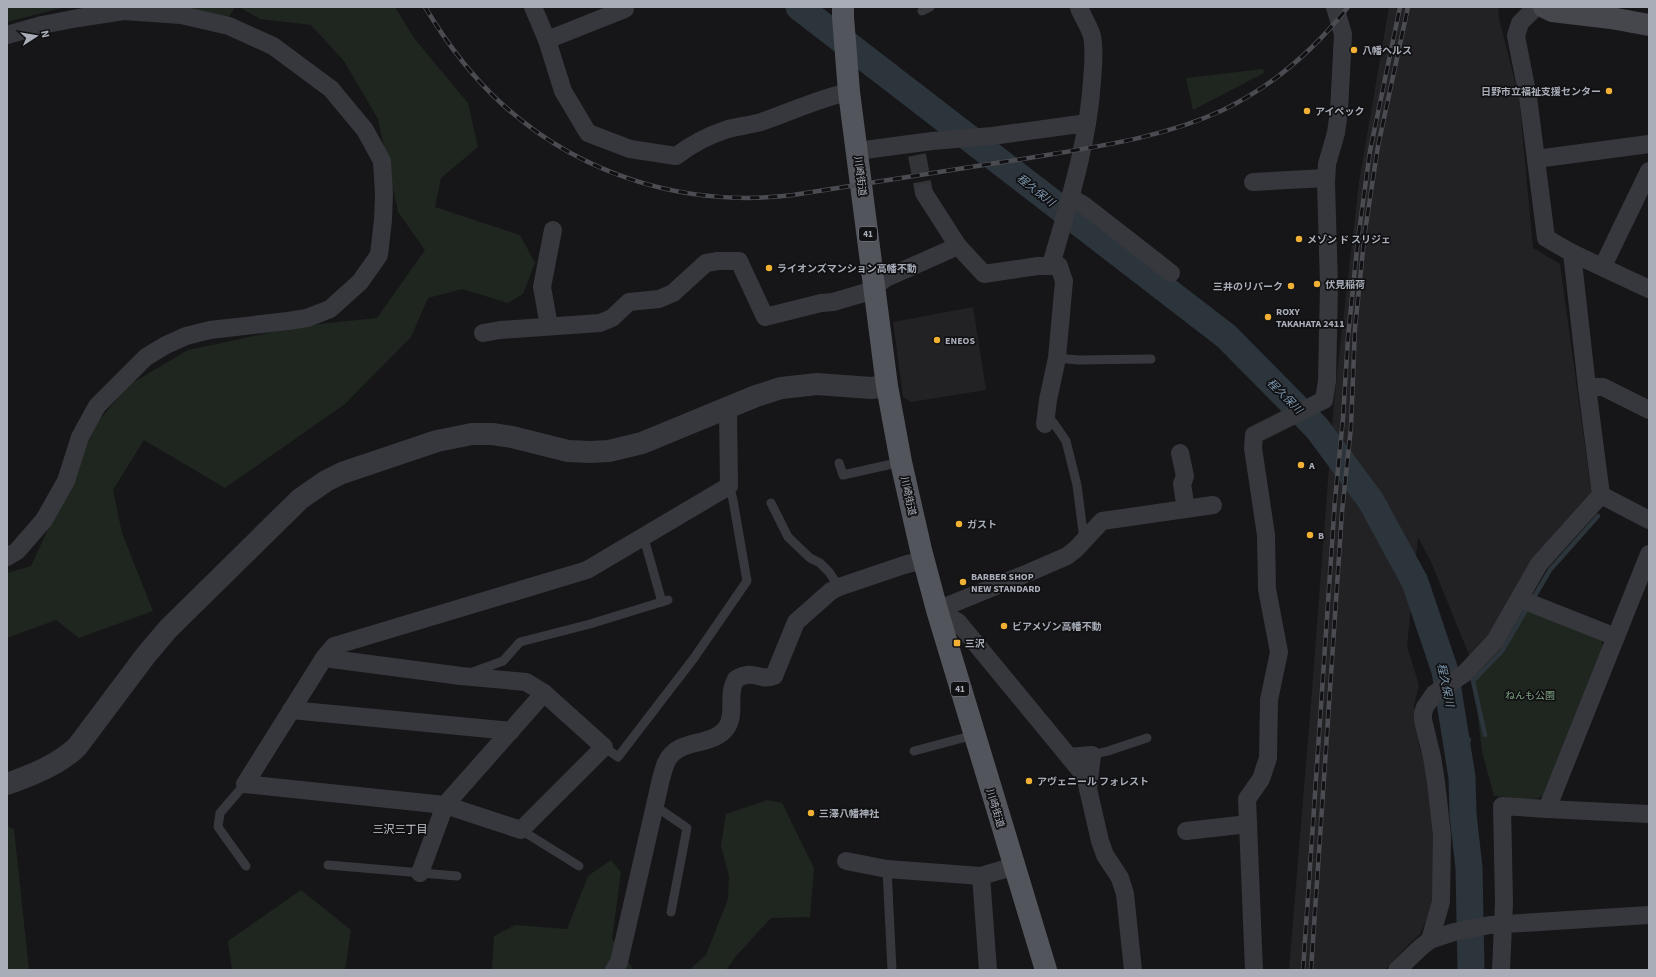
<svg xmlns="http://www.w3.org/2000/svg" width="1656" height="977" viewBox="0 0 1656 977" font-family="'Source Sans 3','Noto Sans JP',sans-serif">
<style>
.built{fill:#222225}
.green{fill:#1e261f}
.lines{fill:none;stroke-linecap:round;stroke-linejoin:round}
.stream{stroke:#2c353c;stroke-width:4.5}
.river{stroke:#2c353c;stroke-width:27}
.minor-tunnel{stroke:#333438;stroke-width:18;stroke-dasharray:18 9;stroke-linecap:butt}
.service{stroke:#37383d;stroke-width:9}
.minor{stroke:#37383d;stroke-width:18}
.tertiary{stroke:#37383d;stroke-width:22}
.secondary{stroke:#45474d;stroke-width:22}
.primary{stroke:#53555c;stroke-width:22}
.rail-casing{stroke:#4a4c52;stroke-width:4.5}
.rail{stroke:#111113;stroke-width:3;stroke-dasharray:9;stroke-linecap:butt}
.poi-dot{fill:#f2b134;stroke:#111113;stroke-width:1.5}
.labels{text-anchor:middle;stroke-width:3.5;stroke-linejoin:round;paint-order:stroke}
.shield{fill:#111113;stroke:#7b7e86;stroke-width:1}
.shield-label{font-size:9px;font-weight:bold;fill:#a8adb8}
.poi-label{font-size:10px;font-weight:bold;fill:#a8adb8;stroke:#111113;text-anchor:start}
.street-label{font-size:10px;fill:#a8adb8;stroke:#111113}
.park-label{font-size:10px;fill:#7fa381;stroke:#111113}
.water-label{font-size:11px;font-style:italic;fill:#7f9bb3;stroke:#111113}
.neighbourhood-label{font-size:11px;fill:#c9ccd4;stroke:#111113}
</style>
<rect width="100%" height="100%" fill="#161618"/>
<!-- built -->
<g class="built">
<polygon points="1389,7 1498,7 1499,18 1519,97 1533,248 1560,264 1592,497 1501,622 1470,657 1431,562 1418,537 1407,646 1419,685 1414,706 1419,745 1426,768 1434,827 1435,890 1430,913 1420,934 1406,947 1385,970 1289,970 1310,716 1334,401 1359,182"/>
<polygon points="973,307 986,390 911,402 903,397 893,322"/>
</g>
<!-- green -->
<g class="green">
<polygon points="7,7 65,7 7,22"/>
<polygon points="178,7 235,7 227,20"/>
<polygon points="239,7 395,7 414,38 468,103 478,147 441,178 435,207 520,235 535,263 523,294 508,303 462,289 428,298 411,337 345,404 225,488 144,440 113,490 122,533 153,611 79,638 56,620 7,638 7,573 31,566 96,424 129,385 188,350 301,326 377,318 425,250 398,212 378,119 344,61 311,25 260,19"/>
<polygon points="1263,69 1264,73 1193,110 1186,78"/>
<polygon points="1524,608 1598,632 1602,642 1604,652 1545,796 1531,800 1494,796 1482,752 1473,675 1504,644"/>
<polygon points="768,800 782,803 814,868 810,917 771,918 737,955 726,970 689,970 706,955 728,899 729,876 721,846 726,814"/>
<polygon points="7,826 14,829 29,970 7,970"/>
<polygon points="611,860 621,872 612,939 634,970 492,970 494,936 515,925 567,929 588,876"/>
<polygon points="301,890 351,930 345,970 232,970 228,941"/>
</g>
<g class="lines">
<!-- stream -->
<g class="stream">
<polyline points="1534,597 1550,570 1598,516"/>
<polyline points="1485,735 1473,681 1502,651 1526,610"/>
<polyline points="1457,743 1469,740"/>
</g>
<!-- river -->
<polyline class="river" points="799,7 1226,336 1317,428 1371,501 1415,582 1445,671 1462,777 1463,814 1469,868 1471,970"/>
<!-- minor-tunnel -->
<polyline class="minor-tunnel" points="917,155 924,193"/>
<!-- service -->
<g class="service">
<polyline points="922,11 930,7"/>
<polyline points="1057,358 1078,360 1151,359"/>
<polyline points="1053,422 1066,441 1077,485 1084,540"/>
<polyline points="839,463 843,475 901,462"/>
<polyline points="771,503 788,537 810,558 820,563 829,572 839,587"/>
<polyline points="643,535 662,602"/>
<polyline points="470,673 503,661 520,642 590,624 668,600"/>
<polyline points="604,747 618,757 694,658 747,581 733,500 729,486"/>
<polyline points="914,751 974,735"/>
<polyline points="1092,755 1108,751 1147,738"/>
<polyline points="245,784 220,813 218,827 246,866"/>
<polyline points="655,806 687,828 671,912"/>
<polyline points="521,830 579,866"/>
<polyline points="328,865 457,876"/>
<polyline points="887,869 892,970"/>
</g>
<!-- minor -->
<g class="minor">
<path d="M 533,7 L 547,40 L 563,91 L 588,133 L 630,149 L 676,156 C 692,144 709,135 728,129 C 739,126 751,125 761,122 C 791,112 819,98 849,92"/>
<polyline points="1536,7 1520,23 1516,36 1528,97 1546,238 1572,253 1587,387"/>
<polyline points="7,35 42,25 78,18 124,11 181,15 229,26 273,46 331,89 365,130 382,161 384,194 383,220 379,255 360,282 330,309 307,318 288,321 210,330 186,336 166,345 146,357 97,406 80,437 66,481 44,520 17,551 7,557"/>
<polyline points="547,40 625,9"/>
<polyline points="857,151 932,141 992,136 1087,123"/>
<polyline points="1536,159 1649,144"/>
<polyline points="1253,182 1326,178"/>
<polyline points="924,193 958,246 984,274 1038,266 1059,266 1064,281 1057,358 1048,400 1045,424"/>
<polyline points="1070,197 1085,206 1171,273"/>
<polyline points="1572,253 1649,289"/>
<path d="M 1051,265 C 1068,205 1088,144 1092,81 C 1093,66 1095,51 1092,36 C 1089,26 1083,17 1079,8"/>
<polyline points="1603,266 1649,171"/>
<polyline points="549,326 542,287 553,230"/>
<polyline points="483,333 500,330 600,323 612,318 629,302 659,299 673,293 706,263 718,261 739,261 765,317 821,303 833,302 867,292 886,278 958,246"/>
<polyline points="1180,453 1185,476 1182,484 1186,509"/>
<polyline points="1601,495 1649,520"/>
<polyline points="1520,599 1616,637"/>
<polyline points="937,610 958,622 1084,775 1086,780 1100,841 1105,855 1120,878 1125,894 1133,970"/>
<polyline points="937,610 1028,573 1067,556 1076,549 1102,521 1213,505"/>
<polygon points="324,658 461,676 526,682 544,693 604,747 521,830 445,805 245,784"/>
<polyline points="324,658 334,646 587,570 729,486 728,407"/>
<polyline points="291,710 511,731"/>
<polyline points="1069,757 1092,755 1088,789"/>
<polyline points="1547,809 1649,814"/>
<polyline points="1186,831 1248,824"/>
<polyline points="846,861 887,869 981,876"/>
<polyline points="420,873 445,805 544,693"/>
<polyline points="1430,940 1441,902 1442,835 1436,782 1432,757 1423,720 1423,713 1425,707 1434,694 1465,673 1495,641 1539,564 1601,495 1587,387 1603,387 1649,410"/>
<path d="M 614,970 L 619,962 L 661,779 C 663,773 664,766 667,761 C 679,737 713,748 727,727 C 734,716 730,703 732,691 C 732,687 734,683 736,679 C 755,668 759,682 774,676 L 796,622 L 831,591 L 839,587 L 904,565 L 923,560"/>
<polyline points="988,970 981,876 1015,866"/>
<polyline points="1254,970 1247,799 1261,779 1268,758 1269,700 1279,652 1267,589 1266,535 1253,448 1254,435 1324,400 1327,381 1329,285 1326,183 1327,164 1336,133 1339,111 1343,34 1335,7"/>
<polyline points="1397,970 1420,948 1430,940 1454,932 1490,925 1649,915"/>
<polyline points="1501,970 1504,902 1502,806 1547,809 1649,554"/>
</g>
<!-- tertiary -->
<path class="tertiary" d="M 7,784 C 32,775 58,765 77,747 L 146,655 L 168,629 L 300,499 L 326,481 L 342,473 L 437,441 L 472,434 L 492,434 L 512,437 L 568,451 L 590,452 L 609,451 L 642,443 L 756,396 L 781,388 L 817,384 L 871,388 L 887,386"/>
<!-- secondary -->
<polyline class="secondary" points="1544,7 1552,11 1611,18 1649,25"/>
<!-- primary -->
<polyline class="primary" points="843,7 843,17 849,92 887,386 901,462 921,550 937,610 1046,970"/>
<!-- rail casing -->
<g class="rail-casing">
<g id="rail">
<path d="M 425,7 C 446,42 471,76 502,104 C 581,176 687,208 793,195 C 871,183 950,170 1029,158 C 1094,147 1163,138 1223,110 C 1273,86 1314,50 1348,7"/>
<polyline points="1303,970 1335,500 1343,418 1348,337 1358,239 1370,151 1400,7"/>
<polyline points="1311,970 1342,512 1351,427 1355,328 1365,231 1378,146 1408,7"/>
</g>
</g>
<!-- rail -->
<use href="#rail" class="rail"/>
</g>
<!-- markers -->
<g class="poi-dot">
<circle cx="1354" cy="50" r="4"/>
<circle cx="1609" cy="91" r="4"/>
<circle cx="1307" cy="111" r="4"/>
<circle cx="1299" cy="239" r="4"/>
<circle cx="769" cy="268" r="4"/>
<circle cx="1317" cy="284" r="4"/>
<circle cx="1291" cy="286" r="4"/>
<circle cx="1268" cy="317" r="4"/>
<circle cx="937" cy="340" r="4"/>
<circle cx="1301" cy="465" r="4"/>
<circle cx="959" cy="524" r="4"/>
<circle cx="1310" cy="535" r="4"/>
<circle cx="963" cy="582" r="4"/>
<circle cx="1004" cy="626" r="4"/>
<rect x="953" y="639" width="8" height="8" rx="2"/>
<circle cx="1029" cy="781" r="4"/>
<circle cx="811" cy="813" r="4"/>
</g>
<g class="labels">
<!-- shield labels -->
<g class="shield">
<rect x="859" y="227" width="18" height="14" rx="3"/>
<rect x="951" y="682" width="18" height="14" rx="3"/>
</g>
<g class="shield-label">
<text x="868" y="237">41</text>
<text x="960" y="692">41</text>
</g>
<!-- poi labels -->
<g class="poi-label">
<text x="1362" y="54">八幡ヘルス</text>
<text x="1601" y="95" text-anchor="end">日野市立福祉支援センター</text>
<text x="1315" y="115">アイペック</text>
<text x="1307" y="243">メゾン ド スリジェ</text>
<text x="777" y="272">ライオンズマンション高幡不動</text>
<text x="1325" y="288">伏見稲荷</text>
<text x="1283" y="290" text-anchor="end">三井のリパーク</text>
<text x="1276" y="315">ROXY<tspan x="1276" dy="12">TAKAHATA 2411</tspan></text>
<text x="945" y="344">ENEOS</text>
<text x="1309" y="469">A</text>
<text x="967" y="528">ガスト</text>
<text x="1318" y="539">B</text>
<text x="971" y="580">BARBER SHOP<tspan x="971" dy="12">NEW STANDARD</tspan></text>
<text x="1012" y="630">ビアメゾン高幡不動</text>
<text x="965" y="647">三沢</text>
<text x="1037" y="785">アヴェニール フォレスト</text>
<text x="819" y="817">三澤八幡神社</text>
</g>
<!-- street labels -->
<g class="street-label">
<text transform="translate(861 176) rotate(83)" y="4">川崎街道</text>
<text transform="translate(909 496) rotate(78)" y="4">川崎街道</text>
<text transform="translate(996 808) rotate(73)" y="4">川崎街道</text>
</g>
<!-- park labels -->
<g class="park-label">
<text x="1530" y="699">ねんも公園</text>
</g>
<!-- water labels -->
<g class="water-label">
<text transform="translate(1036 190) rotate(38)" y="4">程久保川</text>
<text transform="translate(1285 396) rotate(45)" y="4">程久保川</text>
<text transform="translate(1446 685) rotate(78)" y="4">程久保川</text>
</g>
<!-- neighbourhood labels -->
<g class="neighbourhood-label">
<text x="400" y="833">三沢三丁目</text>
</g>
</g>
<!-- border -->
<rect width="1656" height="977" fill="none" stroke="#a8adb8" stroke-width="16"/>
<!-- north arrow -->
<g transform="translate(36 36) rotate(78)" stroke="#111113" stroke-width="3" paint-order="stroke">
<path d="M0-3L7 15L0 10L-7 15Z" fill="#a8adb8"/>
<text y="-6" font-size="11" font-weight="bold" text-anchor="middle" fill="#a8adb8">N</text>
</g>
</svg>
